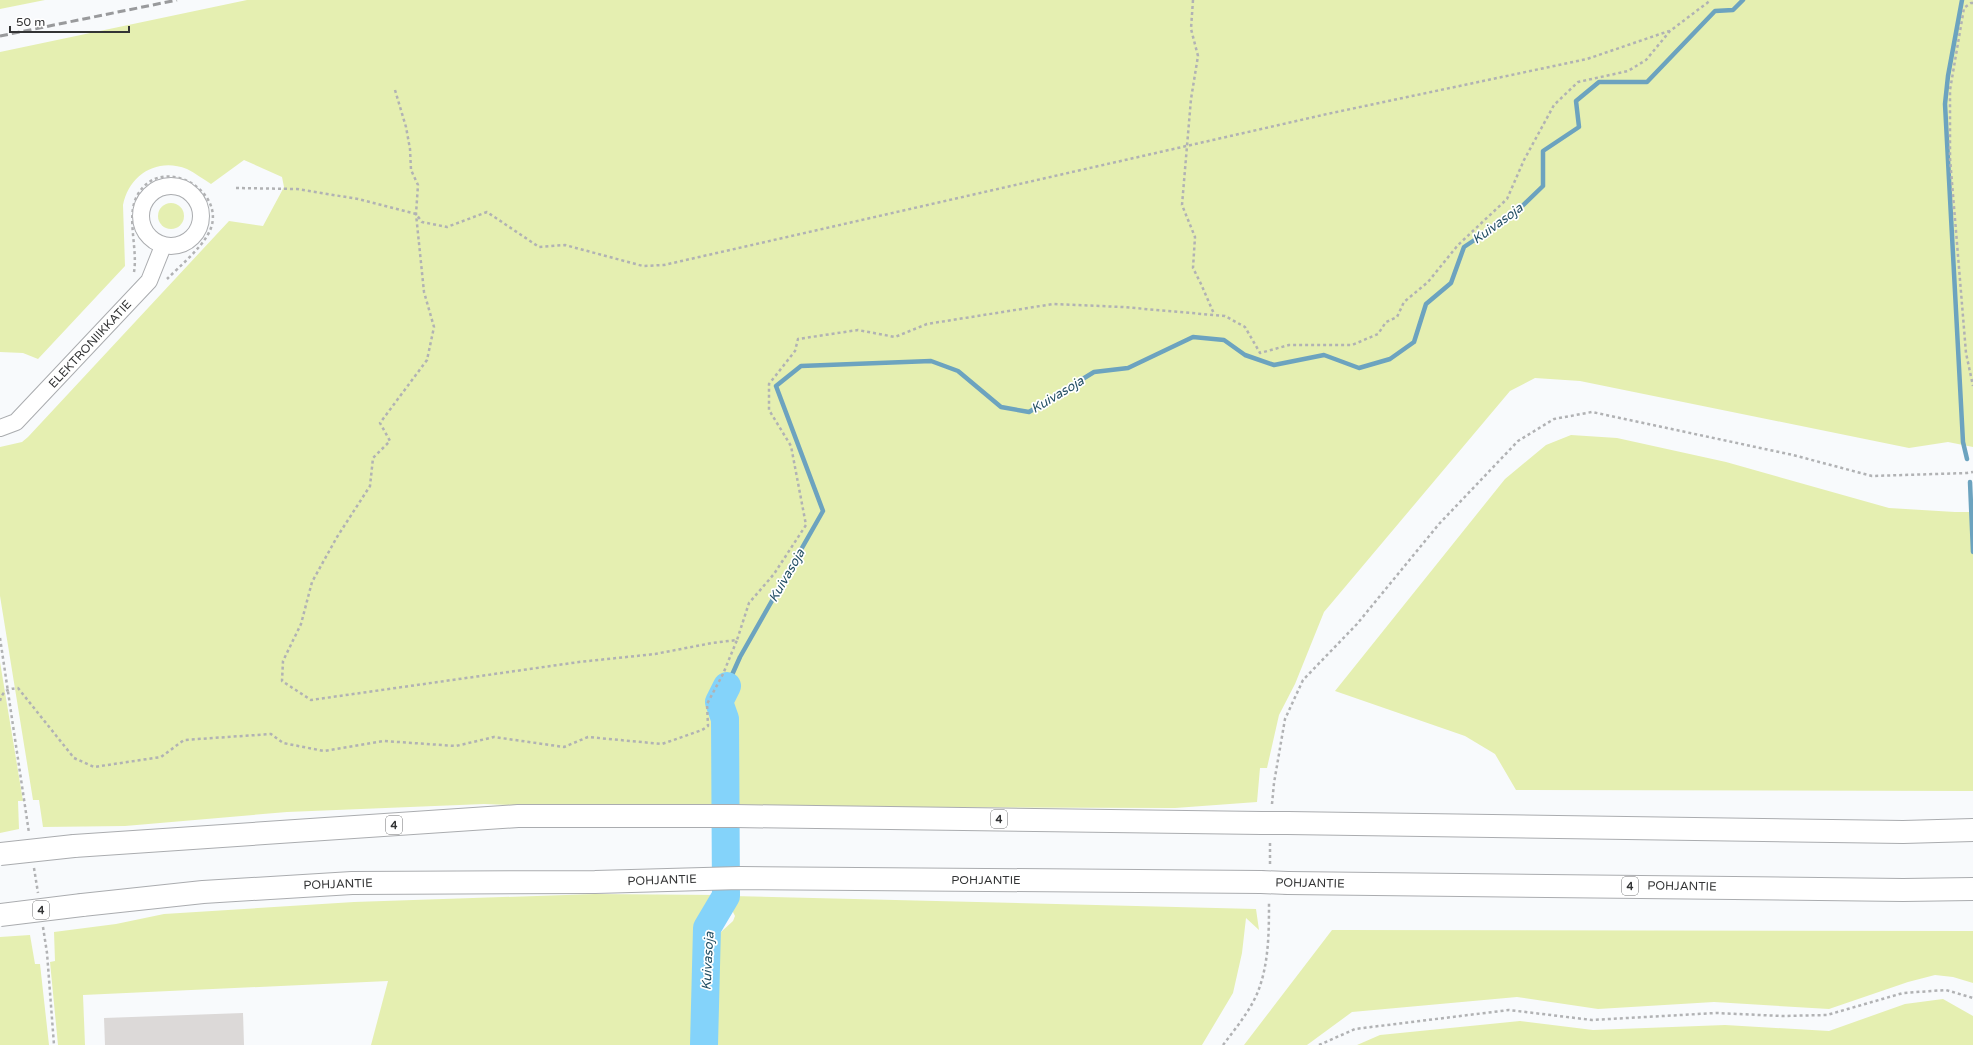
<svg xmlns="http://www.w3.org/2000/svg" width="1973" height="1045" viewBox="0 0 1973 1045" font-family="'Varela Round',sans-serif">
<style>
.green{fill:#e5efb1}
.lines{fill:none;stroke-linecap:round;stroke-linejoin:round}
.stream{stroke:#6ca3bf;stroke-width:4.5}
.river{stroke:#84d3fa;stroke-width:28}
.building{fill:#dcd9d8}
.street-casing{stroke:#aaacaf;stroke-width:18}
.highway-casing{stroke:#aaacaf;stroke-width:24}
.path{stroke:#b1b2b4;stroke-width:2.5;stroke-dasharray:3 3;stroke-linecap:butt}
.street{stroke:#fff;stroke-width:16}
.highway{stroke:#fff;stroke-width:22}
.rail{stroke:#999a9c;stroke-width:3;stroke-dasharray:8 4;stroke-linecap:butt}
.highway-bridge-casing{stroke:#aaacaf;stroke-width:24;stroke-linecap:butt}
.highway-bridge{stroke:#fff;stroke-width:22}
.labels{text-anchor:middle;stroke-width:3.5;stroke-linejoin:round;paint-order:stroke}
.shield{fill:#fff;stroke:#707172;stroke-width:1}
.shield-label{font-size:11px;font-weight:bold;fill:#333435}
.street-label{font-size:12px;fill:#333435;stroke:#fff}
.water-label{font-size:13px;font-style:italic;fill:#234f64;stroke:#fff}
</style>
<rect width="100%" height="100%" fill="#f8fafc"/>
<!-- green -->
<g class="green">
<polygon points="0,0 45,0 0,9"/>
<path d="M 247,0 L 1973,0 L 1973,447 L 1948,442 L 1909,448 L 1580,381 L 1535,378 L 1510,391 L 1324,612 L 1295,684 L 1279,715 L 1267,768 L 1260,768 L 1257,802 L 1175,808 L 541,806 L 484,804 L 287,812 L 125,826 L 43,827 L 39,800 L 33,800 L 0,596 L 0,447 L 22,442 L 28,437 L 229,221 L 263,226 L 284,187 L 282,177 L 244,160 L 211,184 C 203,179 195,173 187,169 C 157,157 129,175 123,205 L 125,266 L 38,359 L 23,353 L 0,352 L 0,52 Z"/>
<circle cx="171" cy="216" r="13"/>
<polygon points="1571,435 1617,438 1726,462 1889,508 1955,512 1973,512 1973,791 1516,790 1495,754 1465,736 1335,691 1505,479 1546,445"/>
<polygon points="0,662 23,801 18,801 19,829 0,833"/>
<polygon points="595,894 716,895 715,907 705,919 702,926 696,990 710,990 718,939 721,932 733,921 735,916 731,908 732,896 1256,909 1259,930 1246,918 1242,953 1233,993 1202,1045 371,1045 388,981 83,995 85,1045 58,1045 50,962 55,961 54,932 116,924 164,914 354,902"/>
<polygon points="1332,930 1973,931 1973,983 1953,977 1935,975 1908,982 1829,1009 1714,1002 1598,1009 1517,997 1352,1012 1307,1045 1244,1045"/>
<polygon points="30,935 35,964 40,964 49,1045 0,1045 0,937"/>
<polygon points="1943,999 1973,1016 1973,1045 1357,1045 1380,1035 1520,1021 1593,1030 1725,1025 1829,1031 1905,1004"/>
</g>
<g class="lines">
<!-- stream -->
<g class="stream">
<polyline points="1962,0 1948,76 1945,104 1963,442 1967,459"/>
<polyline points="1970,482 1973,552"/>
<polyline points="727,686 740,657 823,511 776,386 801,366 931,361 958,371 1001,407 1029,412 1094,372 1128,368 1193,337 1224,340 1245,355 1274,365 1324,355 1359,368 1390,359 1414,342 1426,304 1451,283 1464,247 1515,213 1543,186 1543,151 1579,127 1576,101 1599,82 1647,82 1715,11 1733,10 1743,0"/>
</g>
<!-- river -->
<polyline class="river" points="704,1045 707,928 726,896 725,719 719,702 727,686"/>
</g>
<!-- building -->
<polygon class="building" points="243,1013 244,1045 105,1045 104,1018"/>
<g class="lines">
<!-- street casing -->
<g class="street-casing">
<g id="street">
<circle cx="171" cy="216" r="30"/>
<polyline points="0,428 16,422 149,281 163,246"/>
</g>
</g>
<!-- highway casing -->
<g class="highway-casing">
<g id="highway">
<polyline points="1287,823 1903,832 1973,830"/>
<polyline points="74,846 518,816 735,816 1262,823"/>
<polyline points="1288,883 1903,890 1973,889"/>
<polyline points="82,905 203,892 352,883 595,882 740,878 1261,882"/>
</g>
</g>
<!-- path -->
<g class="path">
<polyline points="1193,0 1191,29 1198,56 1191,99 1182,205 1195,237 1193,268 1201,284 1214,314"/>
<polyline points="1973,3 1971,3 1964,8 1950,90 1950,158 1966,353 1973,386"/>
<polyline points="395,90 406,127 410,149 411,170 418,185 416,214 424,292 434,327 427,360 380,423 390,441 373,458 370,486 337,537 312,582 301,624 283,661 282,681 311,700 579,662 655,654 712,643 737,640 749,603 774,574 806,525 791,446 769,410 769,384 795,351 798,339 858,330 895,337 927,324 1053,304 1123,307 1225,316 1245,327 1260,353 1289,345 1352,345 1378,334 1386,322 1397,317 1404,302 1428,282 1458,245 1507,199 1524,160 1554,105 1578,82 1628,71 1646,60 1670,31 1711,0"/>
<polyline points="236,188 297,189 358,199 416,214 422,222 447,227 487,212 539,247 565,245 643,266 664,265 1327,114 1587,59 1669,31"/>
<path d="M 134,272 C 138,249 126,216 137,196 C 161,150 234,194 207,236 C 199,250 179,267 167,279"/>
<polyline points="0,638 29,833"/>
<path d="M 0,701 C 3,690 8,689 18,688 L 74,758 L 94,767 L 161,757 L 184,740 L 271,734 L 283,743 L 324,751 L 384,741 L 456,746 L 494,737 L 564,747 L 588,737 L 662,744 L 702,730 L 708,726 L 707,704 L 723,674 L 737,640"/>
<polyline points="1272,804 1274,783 1285,719 1303,680 1357,624 1439,524 1518,441 1554,419 1592,412 1793,455 1872,476 1967,473 1973,472"/>
<polyline points="1270,864 1270,841"/>
<polyline points="34,868 38,893"/>
<polyline points="43,927 47,953 54,1045"/>
<path d="M 1223,1045 C 1233,1032 1244,1018 1252,1004 C 1269,974 1269,935 1269,901"/>
<polyline points="1319,1045 1355,1029 1509,1010 1592,1020 1716,1013 1782,1016 1827,1015 1903,993 1946,990 1973,998"/>
</g>
<!-- street -->
<use href="#street" class="street"/>
<!-- highway -->
<use href="#highway" class="highway"/>
<!-- rail -->
<polyline class="rail" points="0,36 177,0"/>
<!-- highway-bridge casing -->
<g class="highway-bridge-casing">
<g id="highway-bridge">
<polyline points="1262,823 1287,823"/>
<polyline points="0,854 74,846"/>
<polyline points="1261,882 1288,883"/>
<polyline points="0,915 82,905"/>
</g>
</g>
<!-- highway-bridge -->
<use href="#highway-bridge" class="highway-bridge"/>
</g>
<g class="labels">
<!-- shield labels -->
<g class="shield">
<rect x="991" y="810" width="16" height="18" rx="3"/>
<rect x="386" y="816" width="16" height="18" rx="3"/>
<rect x="1622" y="877" width="16" height="18" rx="3"/>
<rect x="33" y="901" width="16" height="18" rx="3"/>
</g>
<g class="shield-label">
<text x="999" y="823">4</text>
<text x="394" y="829">4</text>
<text x="1630" y="890">4</text>
<text x="41" y="914">4</text>
</g>
<!-- street labels -->
<g class="street-label">
<text transform="translate(90 344) rotate(-47)" y="4">ELEKTRONIIKKATIE</text>
<text transform="translate(662 880) rotate(-2)" y="4">POHJANTIE</text>
<text x="986" y="884">POHJANTIE</text>
<text transform="translate(1310 883) rotate(1)" y="4">POHJANTIE</text>
<text transform="translate(338 884) rotate(-2)" y="4">POHJANTIE</text>
<text transform="translate(1682 886) rotate(1)" y="4">POHJANTIE</text>
</g>
<!-- water labels -->
<g class="water-label">
<text transform="translate(1497 223) rotate(-36)" y="5">Kuivasoja</text>
<text transform="translate(1057 394) rotate(-31)" y="5">Kuivasoja</text>
<text transform="translate(786 575) rotate(-60)" y="5">Kuivasoja</text>
<text transform="translate(707 961) rotate(-87)" y="5">Kuivasoja</text>
</g>
</g>
<!-- scale -->
<path d="M10 26v6h119v-6" fill="none" stroke="#333435" stroke-width="2"/>
<text x="16" y="26" font-size="12" fill="#333435" stroke="#ffffff" stroke-width="3" paint-order="stroke">50 m</text>
</svg>
